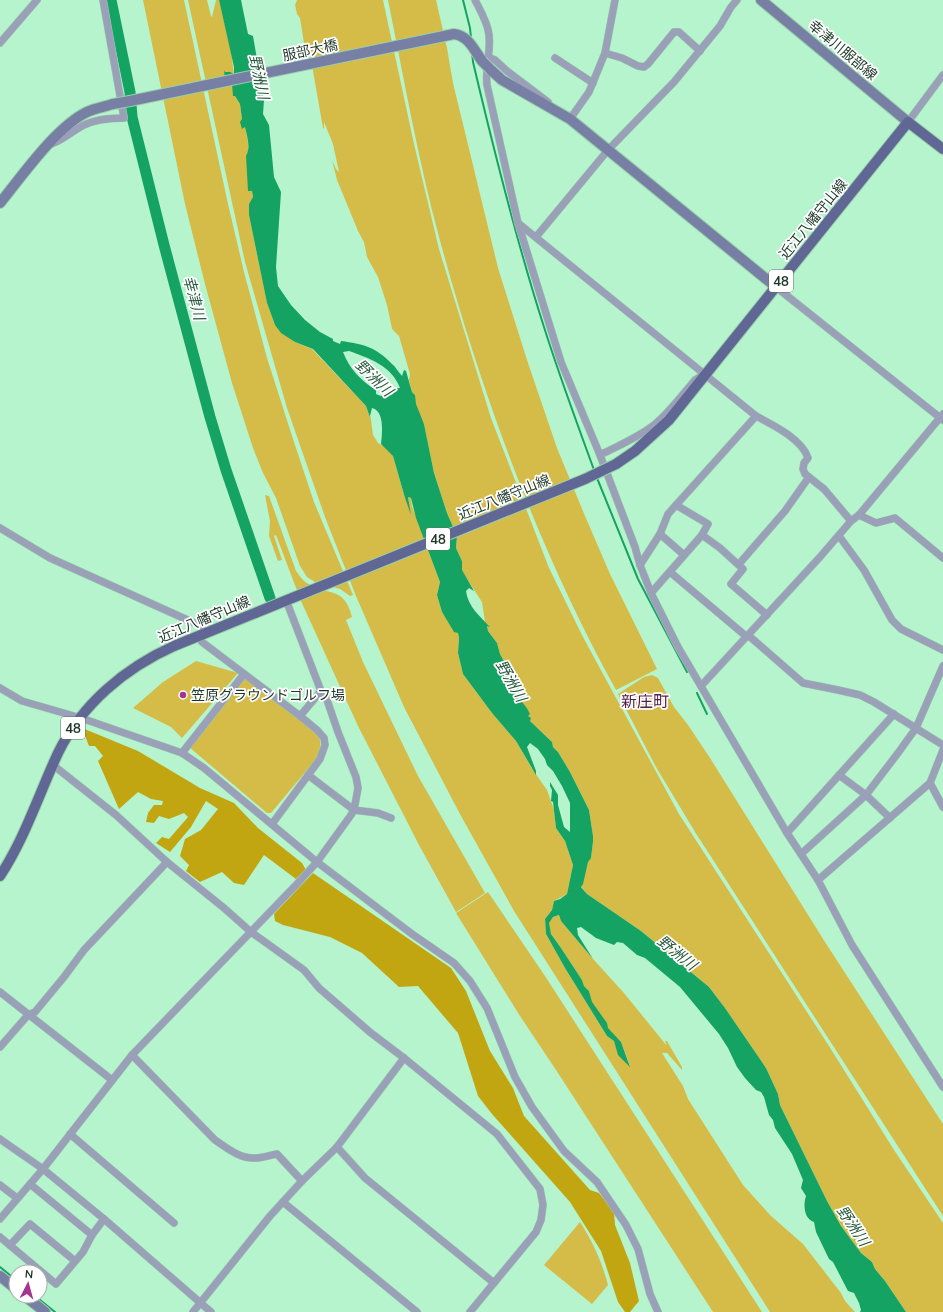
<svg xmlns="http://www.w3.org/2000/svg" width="943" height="1312" viewBox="0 0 943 1312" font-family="Mulish,'Noto Sans JP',sans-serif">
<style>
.green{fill:#d5bc49}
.forest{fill:#c2a611}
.water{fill:#15a364;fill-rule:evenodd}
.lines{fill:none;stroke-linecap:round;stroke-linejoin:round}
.stream{stroke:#15a364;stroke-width:2}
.river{stroke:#15a364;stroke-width:11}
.street-casing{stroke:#98ceac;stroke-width:8}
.secondary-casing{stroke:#98ceac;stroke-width:12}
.primary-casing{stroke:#98ceac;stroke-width:12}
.street{stroke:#9ba0b9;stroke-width:7}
.secondary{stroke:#787fa4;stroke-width:10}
.primary{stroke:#606794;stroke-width:10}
.secondary-bridge-casing{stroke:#98ceac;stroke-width:12;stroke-linecap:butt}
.primary-bridge-casing{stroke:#98ceac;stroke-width:12;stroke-linecap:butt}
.secondary-bridge{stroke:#787fa4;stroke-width:10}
.primary-bridge{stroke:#606794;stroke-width:10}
.poi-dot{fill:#a5338f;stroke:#fff;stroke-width:1.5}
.labels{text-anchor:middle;stroke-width:3.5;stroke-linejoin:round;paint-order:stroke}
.shield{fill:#fff;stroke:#627368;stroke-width:1}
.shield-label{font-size:13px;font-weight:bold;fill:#1e3728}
.street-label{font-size:14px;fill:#1e3728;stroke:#fff}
.poi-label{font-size:14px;fill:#1e3728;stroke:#fff;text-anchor:start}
.water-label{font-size:15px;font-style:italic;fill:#28593d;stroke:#fff}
.quarter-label{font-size:16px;fill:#58204c;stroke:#fff}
</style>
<rect width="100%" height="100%" fill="#b6f4cd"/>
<!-- green -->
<g class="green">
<polygon points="143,0 184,0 228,204 244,272 267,358 294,442 314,502 353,595 350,596 340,589 315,582 307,577 300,566 276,498 263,473 253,448 232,383 205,284 185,204"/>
<polygon points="188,0 207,0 211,16 212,17 216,0 219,0 231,51 234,74 225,72 224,70 232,84 235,96 240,104 242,119 242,129 245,126 248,143 248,191 252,191 253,198 249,215 267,303 275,325 295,342 312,349 366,406 371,420 373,435 378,443 388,449 393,456 405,498 410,510 408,497 411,498 412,506 440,582 437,595 442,612 454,631 458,633 459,638 458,653 463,674 492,713 516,741 531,767 547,790 554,810 556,828 565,841 573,865 567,894 554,901 552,910 545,919 546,934 565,968 607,1036 614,1041 619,1055 630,1066 621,1042 607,1028 606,1023 591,1002 589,991 584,986 582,980 561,948 551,934 548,923 553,917 559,915 561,921 593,959 624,993 667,1046 665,1041 667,1041 682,1067 682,1070 667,1053 662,1053 683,1086 688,1099 743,1185 770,1215 803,1244 841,1293 845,1301 855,1312 770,1312 514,911 461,816 404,707 356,596 325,517 287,408 245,262"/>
<polygon points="297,0 383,0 414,144 439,249 491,418 549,568 583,637 679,814 829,1046 894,1150 943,1223 943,1312 906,1312 885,1281 875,1269 872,1262 861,1253 841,1226 827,1201 780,1105 778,1094 766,1068 725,1008 709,987 641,931 587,894 581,886 588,861 591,858 593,842 593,836 589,810 570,772 558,752 553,747 552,742 530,721 524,705 517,696 518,695 522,698 508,675 503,671 504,668 510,671 500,654 497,643 488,631 487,626 489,626 485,622 482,602 461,570 462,561 456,548 457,536 447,513 434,473 424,424 415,404 415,395 412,392 409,380 410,374 399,336 392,329 387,305 378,277 367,257 364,242 358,231 337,180 332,160 336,169 339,172 333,144 324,122 324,129 323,128 310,54 304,43 300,18 297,14 295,5"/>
<path d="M 388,0 L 436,0 L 447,48 L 453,83 L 498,268 L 528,363 L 557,448 L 585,516 L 610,574 L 657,669 L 616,690 C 538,549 481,392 439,237 C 418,159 404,79 388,0 Z"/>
<path d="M 265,495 L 269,496 L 296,571 C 300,576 302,580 307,583 C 328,597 344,585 352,617 L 346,620 L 363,662 L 418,776 L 485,893 L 456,912 L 419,845 L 358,726 L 301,601 L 276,535 L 274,536 L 282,560 L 278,561 L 269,536 L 270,521 Z"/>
<polygon points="196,661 238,673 182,738 171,727 133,708 163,682"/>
<polygon points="652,675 658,678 674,707 688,725 710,758 825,942 943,1124 943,1216 695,832 656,767 618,694 644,677"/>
<path d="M 246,678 L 317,732 C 322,742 321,748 317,758 L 271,813 L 267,813 L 189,747 L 242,679 Z"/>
<polygon points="488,892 545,976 762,1312 713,1312 556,1070 520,1016 456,913"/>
<path d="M 580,1222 C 593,1242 602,1262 608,1285 L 592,1304 L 544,1265 Z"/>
</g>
<!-- forest -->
<g class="forest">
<polygon points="82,728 138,751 200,788 234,803 258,828 302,863 306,870 296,879 264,855 244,885 234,883 222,872 200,882 186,871 189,865 180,856 185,839 201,830 218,809 206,801 191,827 170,852 156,843 162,837 169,839 188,817 184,813 169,819 159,816 154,823 146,822 148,813 154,805 162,805 163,801 151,799 138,792 119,809 98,761 103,756 95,746 89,746"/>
<polygon points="313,873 451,968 466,991 490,1051 513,1088 524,1116 590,1190 599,1193 614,1212 615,1225 630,1263 639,1301 630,1312 625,1312 618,1302 601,1251 570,1202 492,1114 478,1096 458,1033 418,986 399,987 362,953 330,937 283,925 275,921 274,914"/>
</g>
<!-- water -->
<path class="water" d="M 219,0 L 241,0 L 248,34 L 253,36 L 264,100 L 263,114 L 269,125 L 274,177 L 281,192 L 276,267 L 278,286 L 291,305 L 305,320 L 320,332 L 333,339 L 333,341 L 340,344 L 341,341 C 363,344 376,347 392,364 C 396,367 398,372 402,376 L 404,370 L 406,371 L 412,392 L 415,395 L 416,404 L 424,424 L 434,473 L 447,513 L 457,536 L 456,548 L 462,561 L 462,570 L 474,591 L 469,588 L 466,591 C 468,607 480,616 490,627 L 487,626 L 488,631 L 497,643 L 500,654 L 510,672 L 504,668 L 504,671 L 515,680 L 525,699 L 517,696 C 522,702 527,707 530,714 L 528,716 L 531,718 L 530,721 L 552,742 L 553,747 L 558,752 L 570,772 L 589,810 L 593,836 L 593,842 L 591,858 L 588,862 L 583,884 L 581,887 L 587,894 L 641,931 L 709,987 L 725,1008 L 766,1068 L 778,1094 L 780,1105 L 827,1201 L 841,1226 L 861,1253 L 872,1262 L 875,1269 L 885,1281 L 906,1312 L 860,1312 L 861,1310 L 859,1303 L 854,1293 L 848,1291 L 833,1262 L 829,1259 L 816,1232 L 814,1222 C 804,1219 803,1205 806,1196 L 801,1188 L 803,1180 L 792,1154 L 775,1128 L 773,1120 L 769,1115 L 764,1097 L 761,1092 L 756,1090 L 745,1078 L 737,1067 L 728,1048 L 719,1034 L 680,987 L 645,958 L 637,955 L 623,943 L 617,942 L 614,945 L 596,938 L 581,927 L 577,928 L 578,935 L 593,959 L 561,921 L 559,915 L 553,917 L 549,923 L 551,934 L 561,948 L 582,980 L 584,986 L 589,991 L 592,1002 L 607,1023 L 608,1028 L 621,1042 L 630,1067 L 618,1055 L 614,1041 L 607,1036 L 565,968 L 546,934 L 545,919 L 552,910 L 554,901 L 560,899 L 567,894 L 573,865 L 565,841 L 556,828 L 553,802 L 551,801 L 552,790 L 550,786 L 550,782 L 558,795 L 558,805 L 564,827 L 570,832 L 570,803 L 562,786 L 553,771 L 547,765 L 545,759 L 538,749 L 530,743 L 527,747 L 536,771 L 536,775 L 516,741 L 492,713 L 463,674 L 458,653 L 459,638 L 458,633 L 454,632 L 442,612 L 437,595 L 440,582 L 416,518 L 411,498 L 408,497 L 411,515 L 405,498 L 393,456 L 381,444 C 382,434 385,411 372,408 L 370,416 L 371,420 L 366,406 L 313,349 L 295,342 L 281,333 L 275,325 L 267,303 L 249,215 L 249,204 L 253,197 L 252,191 L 248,191 L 246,156 C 251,148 247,136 245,127 L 242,129 L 240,122 L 242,119 L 240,104 L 235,96 L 233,96 L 232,84 L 225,80 L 224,70 L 225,72 L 230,72 L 234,74 L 234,67 ZM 349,351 C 369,358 392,366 400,388 L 394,388 L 393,394 C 386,397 382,397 376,394 L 376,390 C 361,381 349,368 343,352 Z"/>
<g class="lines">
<!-- stream -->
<g class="stream">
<polyline points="463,0 470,28 471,38"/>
<path d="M 472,52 L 473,62 C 494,151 516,240 544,327 C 559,375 577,423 594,470"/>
<polyline points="597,478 638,579 687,672"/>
<polyline points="697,693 707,714"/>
<polyline points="0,1267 16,1280"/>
<polyline points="35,1296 55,1312"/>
</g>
<!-- river -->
<polyline class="river" points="111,0 130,92 132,117 164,245 210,417 226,470 270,598"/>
<!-- street casing -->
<g class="street-casing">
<g id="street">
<path d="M 475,0 C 480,10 488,23 489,35 C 491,51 485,68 487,85 L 518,223 L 561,362 L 600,455 L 635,547 L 640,565 L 651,593 L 678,647 L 787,833 L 818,880 L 852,945 L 943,1087"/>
<polyline points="0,43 37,0"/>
<polyline points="605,53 622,58 638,66 644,67 648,64 674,32 679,32 700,51"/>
<polyline points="488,57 495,60 507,71 548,102"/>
<polyline points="555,58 593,83"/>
<polyline points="570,119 589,92 605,53 615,0"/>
<polyline points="908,122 943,75"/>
<path d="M 48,145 C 63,141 70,132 84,125 C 96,119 111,118 124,118 L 103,0"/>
<path d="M 518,223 L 756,416 C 773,425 802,439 808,458 L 804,463 L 803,469 L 805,474 L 824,489 L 851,521"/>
<polyline points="536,237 608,150 674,82 720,26 731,7 737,0"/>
<polyline points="776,287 943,420"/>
<path d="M 600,455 C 618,446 637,438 654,425 C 670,412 682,395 695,380 L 700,377"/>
<polyline points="859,515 876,523 895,518 943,558"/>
<polyline points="0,528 50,558 201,626 205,633"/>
<polyline points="660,534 684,555"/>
<polyline points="702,535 720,548 743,569 731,584 767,615"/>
<polyline points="839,536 864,570 892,620 901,629 943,650"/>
<polyline points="739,564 785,511 809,477"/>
<polyline points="640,565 660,534 668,514 756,416"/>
<polyline points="670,572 747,637"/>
<polyline points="651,593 702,535 708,524 676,505"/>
<polyline points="748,635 803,683 838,690 860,695 874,702 943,745"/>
<polyline points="202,642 300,716 317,730 324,738 325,745 320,759 272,824"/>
<polyline points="701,686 820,557 851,521 859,515 943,414"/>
<polyline points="0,688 22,701 81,718 182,753 204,768 317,862 412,934 454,963 470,981 487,1008 515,1077 532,1107 564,1151 597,1182 626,1225 638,1249 650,1294 658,1312"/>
<polyline points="300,716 321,691"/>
<polyline points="182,753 244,674"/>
<polyline points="53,765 116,815 167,862 224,908 251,932 304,970 319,988 371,1033 404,1058 497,1134 540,1189 543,1205 541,1220 536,1232 470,1312"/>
<polyline points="308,775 354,810 378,813 391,818"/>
<polyline points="839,775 866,795 890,818"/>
<polyline points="930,783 943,807"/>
<polyline points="787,833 894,714"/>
<polyline points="801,854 866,795 898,753 916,728 943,666"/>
<polyline points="818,880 930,783 943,750"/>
<polyline points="0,992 112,1080"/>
<polyline points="0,1047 28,1015 35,1012 64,977 84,950 167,862"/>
<path d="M 132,1055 L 215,1140 C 227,1148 240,1159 255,1158 C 262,1158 270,1155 277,1154 L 302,1181"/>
<polyline points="70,1134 174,1223"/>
<polyline points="0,1139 43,1169 104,1219 211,1312"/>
<polyline points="337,1147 365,1178 494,1283"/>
<polyline points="30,1184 92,1235"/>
<polyline points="0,1185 17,1198"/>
<polyline points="283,1202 417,1312"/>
<polyline points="0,1219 43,1169 132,1055 297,884 317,862 351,815 354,810 358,788 356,777 338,732 326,697 321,691 286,600"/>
<polyline points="0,1237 56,1284 83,1252 92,1235 104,1219"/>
<polyline points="10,1245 30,1224 75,1261"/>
<polyline points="193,1312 270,1216 302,1181 337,1147 404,1058"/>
</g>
</g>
<!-- secondary casing -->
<g class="secondary-casing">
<g id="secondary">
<polyline points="761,0 908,122"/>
<polyline points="491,70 502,80 570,119 776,287"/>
<path d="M 130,101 L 454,34 C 469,36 474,50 482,61"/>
<path d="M 0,203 C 22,176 56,127 87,112 C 95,108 104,107 113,104"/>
<polyline points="0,1276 16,1289"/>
<polyline points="25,1296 45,1312"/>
</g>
</g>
<!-- primary casing -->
<g class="primary-casing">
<g id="primary">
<polyline points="616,464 635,451 669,420 908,122 943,149"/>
<path d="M 0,876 C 25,838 39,794 58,753 C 82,704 125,668 174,646 L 585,479"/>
</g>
</g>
<!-- street -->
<use href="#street" class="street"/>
<!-- secondary -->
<use href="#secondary" class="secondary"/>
<!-- primary -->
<use href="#primary" class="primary"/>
<!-- secondary-bridge casing -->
<g class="secondary-bridge-casing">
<g id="secondary-bridge">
<polyline points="482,61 491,70"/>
<polyline points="113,104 130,101"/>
</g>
</g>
<!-- primary-bridge casing -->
<g class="primary-bridge-casing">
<polyline id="primary-bridge" points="585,479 616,464"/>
</g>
<!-- secondary-bridge -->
<use href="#secondary-bridge" class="secondary-bridge"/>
<!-- primary-bridge -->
<use href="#primary-bridge" class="primary-bridge"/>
</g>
<!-- markers -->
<circle class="poi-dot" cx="183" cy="695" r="4"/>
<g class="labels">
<!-- shield labels -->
<g class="shield">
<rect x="769" y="270" width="24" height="22" rx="3"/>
<rect x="426" y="528" width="24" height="22" rx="3"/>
<rect x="61" y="717" width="24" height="22" rx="3"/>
</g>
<g class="shield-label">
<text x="781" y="286">48</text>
<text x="438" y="544">48</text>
<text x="73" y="733">48</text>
</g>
<!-- street labels -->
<g class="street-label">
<text transform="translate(310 50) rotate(-12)" y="5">服部大橋</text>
<text transform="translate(843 50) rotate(40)" y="5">幸津川服部線</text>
<text transform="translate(813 219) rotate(-51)" y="5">近江八幡守山線</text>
<text transform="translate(504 497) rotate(-22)" y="5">近江八幡守山線</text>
<text transform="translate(204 619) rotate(-23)" y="5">近江八幡守山線</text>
</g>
<!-- poi labels -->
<g class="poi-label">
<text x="191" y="700">笠原グラウンドゴルフ場</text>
</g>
<!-- water labels -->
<g class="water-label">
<text transform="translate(259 77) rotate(78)" y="5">野洲川</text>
<text transform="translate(194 298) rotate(75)" y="5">幸津川</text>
<text transform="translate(374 378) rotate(44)" y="5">野洲川</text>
<text transform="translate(511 681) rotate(60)" y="5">野洲川</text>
<text transform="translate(677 953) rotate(39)" y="5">野洲川</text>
<text transform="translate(853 1226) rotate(56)" y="5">野洲川</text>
</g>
<!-- quarter labels -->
<g class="quarter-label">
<text x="645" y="707">新庄町</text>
</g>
</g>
<!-- north arrow -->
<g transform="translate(28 1284) rotate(6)"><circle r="19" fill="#ffffff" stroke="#a5afa9"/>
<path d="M0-3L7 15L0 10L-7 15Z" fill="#a5338f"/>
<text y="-6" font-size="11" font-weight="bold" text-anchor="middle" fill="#1e3728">N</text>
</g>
</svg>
